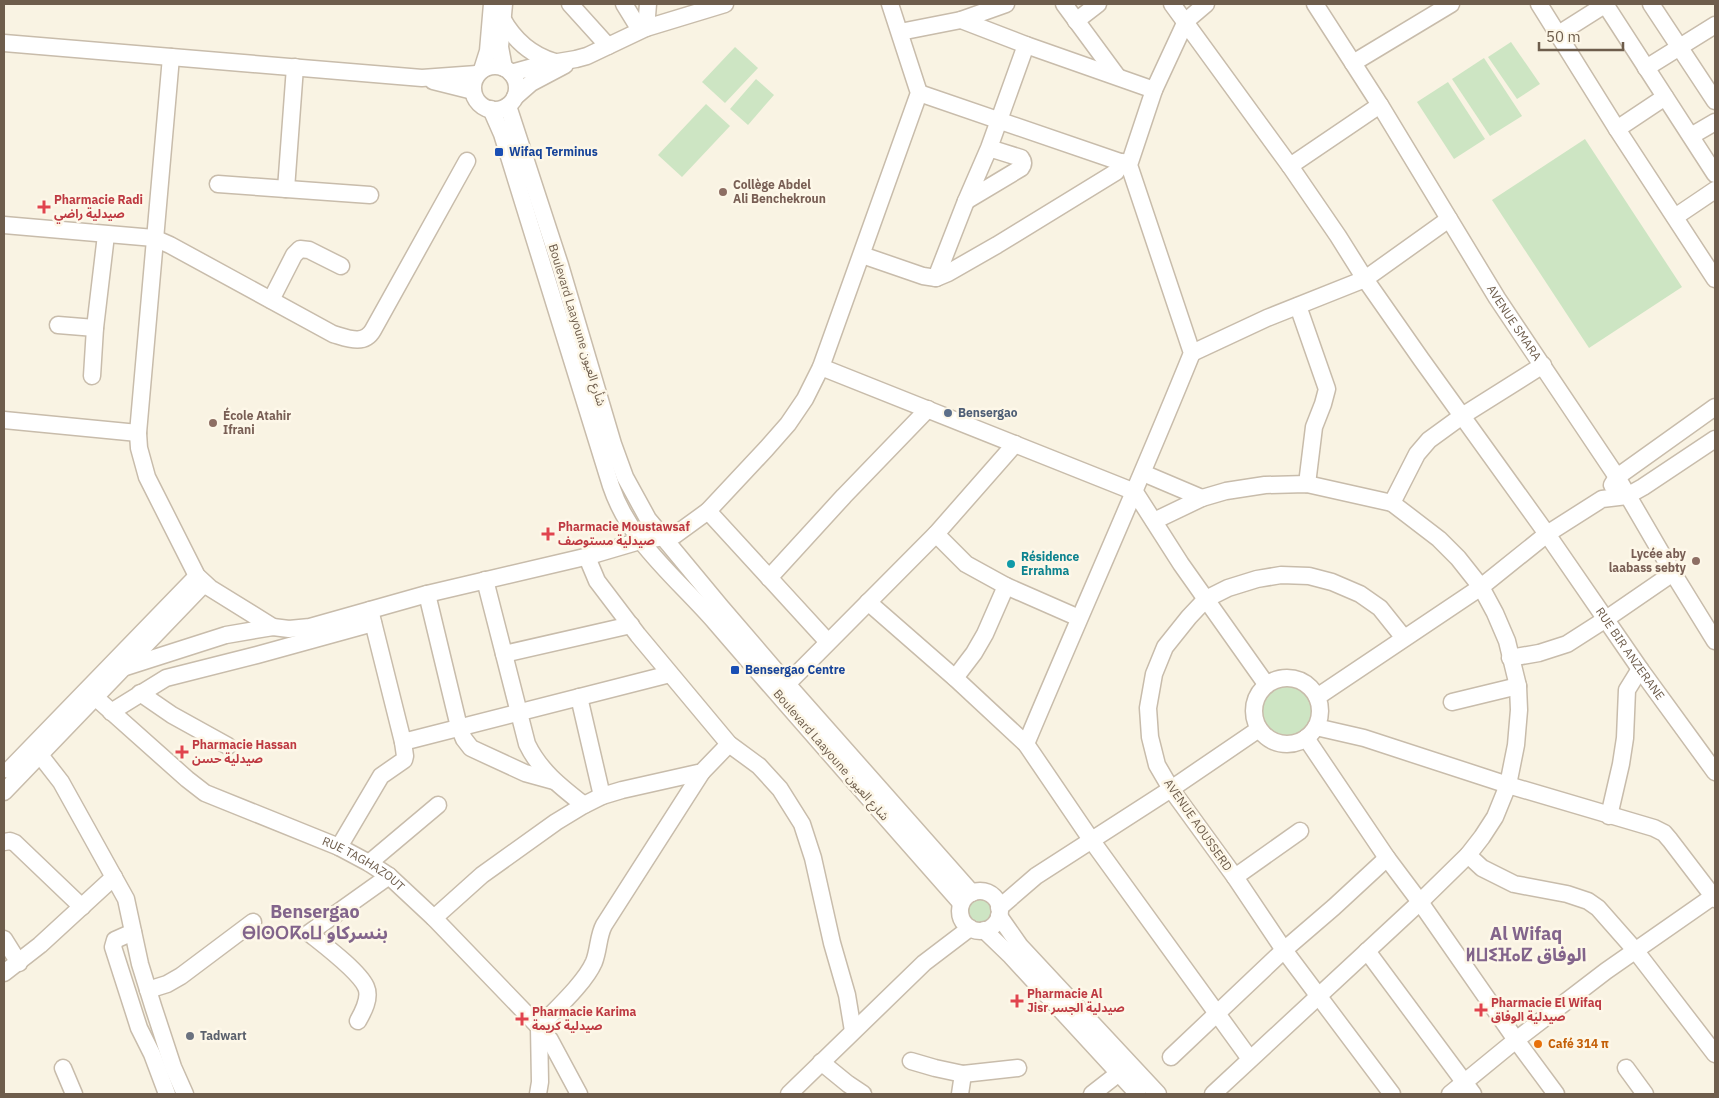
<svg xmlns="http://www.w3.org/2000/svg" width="1719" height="1098" viewBox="0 0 1719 1098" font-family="'IBM Plex Sans','Noto Sans Arabic','Noto Sans Tifinagh',sans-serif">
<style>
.green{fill:#cde5c3}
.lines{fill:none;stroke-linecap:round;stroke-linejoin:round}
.minor-casing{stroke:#c8bcab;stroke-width:19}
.minor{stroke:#fff;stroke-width:16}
.transit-dot{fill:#1a4fb4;stroke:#fdf7e8;stroke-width:2}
.education-dot{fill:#8d6e63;stroke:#fdf7e8;stroke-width:2}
.health-dot{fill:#e0444e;stroke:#fdf7e8;stroke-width:2}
.service-dot{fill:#5c6f8a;stroke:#fdf7e8;stroke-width:2}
.culture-dot{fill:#0f9aa8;stroke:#fdf7e8;stroke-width:2}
.worship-dot{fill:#6b7280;stroke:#fdf7e8;stroke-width:2}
.food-dot{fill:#e8710a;stroke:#fdf7e8;stroke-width:2}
.labels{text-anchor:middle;stroke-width:5;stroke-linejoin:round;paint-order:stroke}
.transit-label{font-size:12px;font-weight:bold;fill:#164399;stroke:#fdf7e8;text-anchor:start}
.education-label{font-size:12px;font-weight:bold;fill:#785e54;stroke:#fdf7e8;text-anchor:start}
.health-label{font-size:12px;font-weight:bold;fill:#be3a42;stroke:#fdf7e8;text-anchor:start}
.street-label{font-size:12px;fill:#6e5d4c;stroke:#fdf7e8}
.service-label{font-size:12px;font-weight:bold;fill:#4e5e75;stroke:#fdf7e8;text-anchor:start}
.culture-label{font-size:12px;font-weight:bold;fill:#0d838f;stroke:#fdf7e8;text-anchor:start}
.worship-label{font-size:12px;font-weight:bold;fill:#5b616d;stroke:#fdf7e8;text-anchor:start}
.food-label{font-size:12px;font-weight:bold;fill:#c56008;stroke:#fdf7e8;text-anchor:start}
.district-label{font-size:18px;font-weight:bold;fill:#82648b;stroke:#fdf7e8}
</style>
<rect width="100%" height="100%" fill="#f9f3e3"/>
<!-- green -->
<g class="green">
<polygon points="1511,42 1540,84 1517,99 1488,57"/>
<polygon points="735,47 758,68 725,103 702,82"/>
<polygon points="1484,58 1522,116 1490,136 1452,79"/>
<polygon points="756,79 774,95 748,125 730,109"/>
<polygon points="1448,82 1485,139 1454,159 1417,102"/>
<polygon points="706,104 730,126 682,177 658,155"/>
<polygon points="1585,139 1682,287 1589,348 1492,200"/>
<circle cx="1286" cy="709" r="27"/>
<circle cx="979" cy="910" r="16"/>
</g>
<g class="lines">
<!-- minor casing -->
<g class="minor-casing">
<g id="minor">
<polyline points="504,4 500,47 504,68"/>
<polyline points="570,4 608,46"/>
<polyline points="624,4 640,30"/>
<polyline points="1064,4 1117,76"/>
<path id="s1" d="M 1172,4 L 1290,166 L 1338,236 L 1365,279 L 1421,359 L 1547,534 L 1640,669 L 1715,772"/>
<path id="s2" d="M 1315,4 L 1380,105 L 1497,298 L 1617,477 L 1673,573 L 1715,641"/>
<polyline points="1539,4 1617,129 1715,279"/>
<polyline points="1605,4 1715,174"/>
<polyline points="1651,4 1715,101"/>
<path d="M 502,18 C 514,40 531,55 555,62"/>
<polyline points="961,20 1006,4"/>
<polyline points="1076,21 1098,4"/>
<polyline points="646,28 648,4"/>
<polyline points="900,32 961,20 1026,45 1154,90"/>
<polyline points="1557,35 1606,4"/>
<polyline points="4,43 422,78 477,74"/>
<polyline points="171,57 138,433 139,448 147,477 197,576 210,588 273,627 289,629 310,627 427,594 589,556 640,541 675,535 708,511 766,449 788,424 805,399 821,367 919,93 890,4"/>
<polyline points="1353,63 1451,4"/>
<circle cx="495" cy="88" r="22"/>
<polyline points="1646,68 1715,25"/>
<polyline points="482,70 488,51 492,4"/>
<polyline points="511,73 540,65 576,59 587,56 646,28 725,4"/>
<polyline points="433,81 473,91"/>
<polyline points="919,93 1129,165"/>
<polyline points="515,97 531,83 565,65"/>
<polyline points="508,106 560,265 613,444 625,477 648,519 721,607 787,684 972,893"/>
<path d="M 491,109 L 502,134 L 611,486 C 630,543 678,579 716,623 C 797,717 879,810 961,903"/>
<polyline points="1617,129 1665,97"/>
<polyline points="1691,136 1715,122"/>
<path d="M 989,148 L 1021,158 C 1024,162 1024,164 1021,168 L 966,201 L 989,148 L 1026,45"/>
<polyline points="1290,166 1380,105"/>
<polyline points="218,184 370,195"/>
<polyline points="286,189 295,67"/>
<polyline points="1675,217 1715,190"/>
<path d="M 4,225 L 154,238 L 170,245 L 333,334 C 347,338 364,346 373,330 L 467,161"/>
<polyline points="862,255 923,276 936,278 948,273 997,245 1116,172 1122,162"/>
<polyline points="936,278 966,201"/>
<polyline points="271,300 294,255 300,249 309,250 341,266"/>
<polyline points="1298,306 1327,389 1323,404 1314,427 1307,484"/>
<polyline points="58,325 95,328"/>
<polyline points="1192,353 1267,318 1365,279 1449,219"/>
<polyline points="821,367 1135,492 1181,564 1266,684"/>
<polyline points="92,376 95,328 106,235"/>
<polyline points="4,420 138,433"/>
<polyline points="1143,473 1202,498"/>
<polyline points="1612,485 1617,477 1715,407"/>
<polyline points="1392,503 1417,454 1429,440 1462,416 1543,365"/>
<polyline points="708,511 828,642"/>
<polyline points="1154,521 1202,498 1226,491 1265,485 1307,484 1392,503 1439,539 1458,558 1481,587 1495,613 1507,641 1518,686 1519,710 1516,745 1508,785 1495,817 1482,837 1468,855 1420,902 1213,1094"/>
<polyline points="936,534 966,564 1006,586 1079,618"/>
<polyline points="589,556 589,562 597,581 638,635 729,744 759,766 780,789 802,824 813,858 832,943 847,995 853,1031"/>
<polyline points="769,578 844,496 928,409"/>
<path d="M 485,580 L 527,744 C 540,771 561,787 584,805"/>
<polyline points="427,594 459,727 464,739 471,748 525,773 554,781"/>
<polyline points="868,602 955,678 1026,744 1092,841 1250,1059"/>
<polyline points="370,610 403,742 670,674"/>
<polyline points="504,654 631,625"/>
<polyline points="1510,658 1539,653 1567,644 1606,619 1673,573"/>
<polyline points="126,667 226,635 273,627"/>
<circle cx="1287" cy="711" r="33"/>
<polyline points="955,678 974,653 985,634 1006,586"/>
<polyline points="781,690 936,534 1015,444"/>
<polyline points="140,693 172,715 228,746"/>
<path id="s3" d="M 95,697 L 187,779 L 205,793 L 339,847 L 369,863 L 389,876 L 434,918 L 539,1027 L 550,1040 L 579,1094"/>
<polyline points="579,697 602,796"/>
<polyline points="1317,697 1481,587 1547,534 1602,499 1627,496 1643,487 1715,439"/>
<polyline points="1452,702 1518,686"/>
<polyline points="111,712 166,678 257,655 373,623"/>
<polyline points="1316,727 1364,738 1508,785 1654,828 1664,833 1670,840 1715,899"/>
<polyline points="1306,738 1387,858 1420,902 1516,1040 1556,1094"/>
<path d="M 1026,744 C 1081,613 1139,484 1192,353 L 1129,165 L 1154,90 L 1186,21 L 1206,4"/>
<polyline points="40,755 61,782 126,899 140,964 153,1006 173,1067 185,1094"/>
<polyline points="9,770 197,576"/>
<polyline points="4,792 204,584"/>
<polyline points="1609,816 1621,764 1625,738 1627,690 1640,669"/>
<polyline points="4,842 10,841 15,843 82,907"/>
<polyline points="339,847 381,776 404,760 405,756 403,742"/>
<polyline points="1468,855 1482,868 1514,884 1567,894 1588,901 1598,908 1635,950 1715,1054"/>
<polyline points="369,863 438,805"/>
<polyline points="1235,877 1300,831"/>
<circle cx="980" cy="911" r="20"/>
<polyline points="999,908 1036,876 1171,789 1259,729"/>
<polyline points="999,916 1020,946 1158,1094"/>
<polyline points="434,918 482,875 556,822 584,805 602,796 622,790 702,772 729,744"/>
<polyline points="984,930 1011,956 1138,1094"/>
<polyline points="133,932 115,940 113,947 139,1028 152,1054 167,1094"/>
<polyline points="4,939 19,963"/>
<polyline points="1367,951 1473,1094"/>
<polyline points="4,973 40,945 114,877"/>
<polyline points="148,990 167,984 181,976 253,922"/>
<path d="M 358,1021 C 363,1012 371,998 366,987 C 359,971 324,945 309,933 L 389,876"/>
<polyline points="1171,1057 1284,950 1334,907 1387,858"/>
<polyline points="911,1061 935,1068 963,1074 1018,1068"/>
<polyline points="821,1062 848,1084 863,1094"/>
<polyline points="63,1068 74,1094"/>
<polyline points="1626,1068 1645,1094"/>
<path d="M 538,1094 L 540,1082 L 539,1027 C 555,1010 585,983 594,962 C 599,949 598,936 604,925 L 702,772"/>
<polyline points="789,1094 924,963 970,928"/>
<polyline points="960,1094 963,1074"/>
<polyline points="1092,1094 1119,1073"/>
<polyline points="1392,1094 1284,950 1235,877 1171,789 1157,765 1150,737 1148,708 1154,674 1165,647 1189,617 1206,599 1228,588 1257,579 1281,575 1309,576 1332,582 1360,594 1380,608 1404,638"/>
<polyline points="1450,1094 1516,1040 1606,971 1715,895"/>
</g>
</g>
<!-- minor -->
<use href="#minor" class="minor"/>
</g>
<!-- markers -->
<g class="transit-dot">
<rect x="494" y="147" width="10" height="10" rx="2.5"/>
<rect x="730" y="665" width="10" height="10" rx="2.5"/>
</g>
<g class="education-dot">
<circle cx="723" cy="192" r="5"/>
<circle cx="213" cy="423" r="5"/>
<circle cx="1696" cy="561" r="5"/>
</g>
<g class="health-dot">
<path d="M41.5 199.5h5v5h5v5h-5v5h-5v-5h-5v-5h5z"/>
<path d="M545.5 526.5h5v5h5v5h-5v5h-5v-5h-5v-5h5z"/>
<path d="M179.5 744.5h5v5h5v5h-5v5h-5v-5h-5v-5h5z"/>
<path d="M1014.5 993.5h5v5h5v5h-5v5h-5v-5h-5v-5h5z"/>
<path d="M1478.5 1002.5h5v5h5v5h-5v5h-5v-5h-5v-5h5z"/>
<path d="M519.5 1011.5h5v5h5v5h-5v5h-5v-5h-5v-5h5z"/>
</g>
<circle class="service-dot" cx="948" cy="413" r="5"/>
<circle class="culture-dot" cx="1011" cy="564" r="5"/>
<circle class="worship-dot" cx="190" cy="1036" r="5"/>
<circle class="food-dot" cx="1538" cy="1044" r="5"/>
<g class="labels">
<!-- transit labels -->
<g class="transit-label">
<text x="509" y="156">Wifaq Terminus</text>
<text x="745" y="674">Bensergao Centre</text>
</g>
<!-- education labels -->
<g class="education-label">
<text x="733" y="189">Collège Abdel<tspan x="733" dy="14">Ali Benchekroun</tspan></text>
<text x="223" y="420">École Atahir<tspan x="223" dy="14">Ifrani</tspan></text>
<text x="1686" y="558" text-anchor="end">Lycée aby<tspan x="1686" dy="14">laabass sebty</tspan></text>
</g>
<!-- health labels -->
<g class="health-label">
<text x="54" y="204">Pharmacie Radi<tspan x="54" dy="14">صيدلية راضي</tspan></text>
<text x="558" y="531">Pharmacie Moustawsaf<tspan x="558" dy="14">صيدلية مستوصف</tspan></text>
<text x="192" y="749">Pharmacie Hassan<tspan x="192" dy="14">صيدلية حسن</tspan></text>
<text x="1027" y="998">Pharmacie Al<tspan x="1027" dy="14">Jisr صيدلية الجسر</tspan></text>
<text x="1491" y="1007">Pharmacie El Wifaq<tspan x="1491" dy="14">صيدلية الوفاق</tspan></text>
<text x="532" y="1016">Pharmacie Karima<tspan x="532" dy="14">صيدلية كريمة</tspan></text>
</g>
<!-- street labels -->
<g class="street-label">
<text dy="4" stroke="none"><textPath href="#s2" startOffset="376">AVENUE SMARA</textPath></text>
<text transform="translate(577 325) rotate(73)" y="4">Boulevard Laayoune شأرع العيون</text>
<text dy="4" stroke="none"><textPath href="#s1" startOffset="795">RUE BIR ANZERANE</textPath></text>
<text transform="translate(831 755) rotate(49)" y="4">Boulevard Laayoune شارع العيون</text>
<text transform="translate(1198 825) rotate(55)" y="4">AVENUE AOUSSERD</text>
<text dy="4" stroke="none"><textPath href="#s3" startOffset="320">RUE TAGHAZOUT</textPath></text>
</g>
<!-- service labels -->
<g class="service-label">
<text x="958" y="417">Bensergao</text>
</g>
<!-- culture labels -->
<g class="culture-label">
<text x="1021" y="561">Résidence<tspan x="1021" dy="14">Errahma</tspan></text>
</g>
<!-- worship labels -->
<g class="worship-label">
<text x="200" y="1040">Tadwart</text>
</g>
<!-- food labels -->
<g class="food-label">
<text x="1548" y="1048">Café 314 π</text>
</g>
<!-- district labels -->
<g class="district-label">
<text x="315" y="918">Bensergao<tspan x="315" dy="21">ⴱⵏⵙⵔⴽⴰⵡ بنسركاو</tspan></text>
<text x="1526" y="940">Al Wifaq<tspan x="1526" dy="21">ⵍⵡⵉⴼⴰⵇ الوفاق</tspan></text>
</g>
</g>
<!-- border -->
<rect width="1719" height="1098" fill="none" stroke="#6e5d4c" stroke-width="10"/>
<!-- scale -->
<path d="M1539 42v8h84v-8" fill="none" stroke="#6e5d4c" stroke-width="2.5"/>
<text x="1546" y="42" font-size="15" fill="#6e5d4c" stroke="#fdf7e8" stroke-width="4" paint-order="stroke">50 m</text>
</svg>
